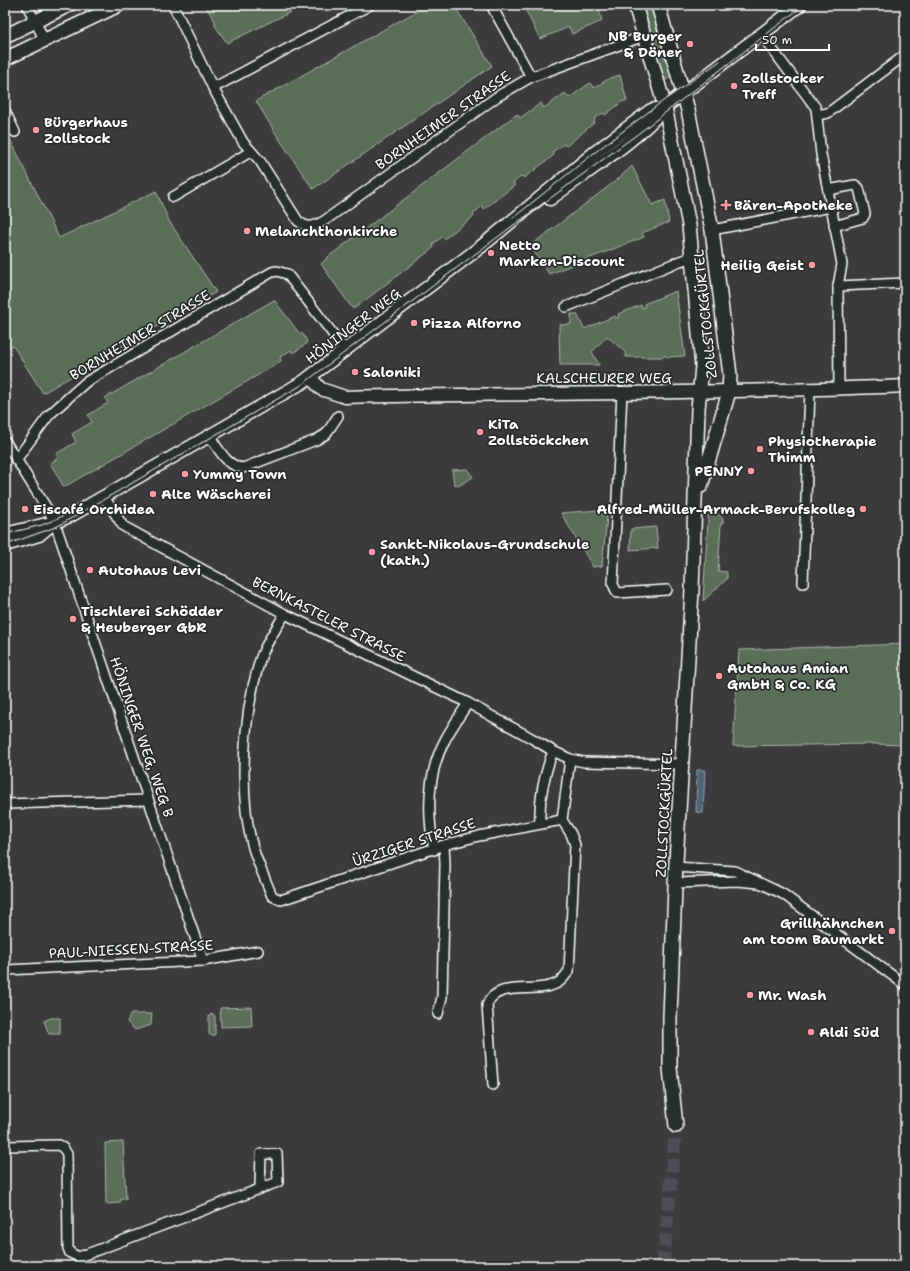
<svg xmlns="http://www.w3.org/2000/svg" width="910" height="1271" viewBox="0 0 910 1271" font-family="'Shantell Sans',sans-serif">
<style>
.green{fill:#5a6e58;stroke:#acb6ac}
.water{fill:#506574;stroke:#96a3ac}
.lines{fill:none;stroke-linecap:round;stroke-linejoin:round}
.secondary-tunnel{stroke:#504e51;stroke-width:13;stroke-dasharray:13 6;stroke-linecap:butt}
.minor-casing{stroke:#fff;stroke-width:12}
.tertiary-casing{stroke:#fff;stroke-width:15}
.secondary-casing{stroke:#fff;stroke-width:16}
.minor{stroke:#2a2d2e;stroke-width:9}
.tertiary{stroke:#2a2d2e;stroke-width:12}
.secondary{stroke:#2a2d2e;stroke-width:13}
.tram{stroke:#fff;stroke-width:1}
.poi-dot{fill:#ff9aa2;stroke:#2a2d2e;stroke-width:1.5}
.labels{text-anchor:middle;stroke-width:3.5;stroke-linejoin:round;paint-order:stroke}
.poi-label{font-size:14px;font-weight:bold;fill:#fff;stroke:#2a2d2e;text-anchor:start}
.street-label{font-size:14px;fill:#fff;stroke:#2a2d2e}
</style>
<rect width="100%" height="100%" fill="#3d3a3e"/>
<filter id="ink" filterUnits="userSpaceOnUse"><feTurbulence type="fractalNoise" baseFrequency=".025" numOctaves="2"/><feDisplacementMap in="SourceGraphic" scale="8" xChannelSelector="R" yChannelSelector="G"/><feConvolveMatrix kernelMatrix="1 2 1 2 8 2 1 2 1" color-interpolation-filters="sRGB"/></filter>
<g filter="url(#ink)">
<!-- green -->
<g class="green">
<polygon points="205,5 305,5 227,43 214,24 216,23"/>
<polygon points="428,5 454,5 492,66 313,189 276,134 256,101"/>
<polygon points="523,5 598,5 602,21 572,34 569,27 540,39"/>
<polygon points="642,5 650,5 672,76 664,81"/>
<polygon points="620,75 627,101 623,101 605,115 603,113 594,119 595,122 569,144 566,146 564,144 552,152 554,155 524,178 522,176 513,183 515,185 484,209 482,206 473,214 474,216 444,239 442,237 433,244 434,247 428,252 355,308 352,308 321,264 328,257 517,114 520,118 541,103 544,108 565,93 569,98 590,83 594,88 610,78"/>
<polygon points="9,137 59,238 156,191 169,221 216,292 43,393 13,346 5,348 5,139"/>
<polygon points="632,166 652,205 665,200 669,222 642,233 644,237 549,274 530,246 617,180"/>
<polygon points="676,291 685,356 668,357 665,355 664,357 626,357 625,352 607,336 592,352 599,365 560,365 559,325 571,324 571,314 577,314 584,329 615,316 616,318 619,317 618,314 641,305 642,308 645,307 644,304"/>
<polygon points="274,300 300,334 302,333 307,341 306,344 293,353 291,350 280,357 281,361 272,367 64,487 50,463 58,458 56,454 76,442 72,434 92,422 88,415 108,403 105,398"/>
<polygon points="467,469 473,477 458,486 454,484 452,470"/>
<polygon points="709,505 723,519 723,523 721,523 718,571 727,572 727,579 703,601"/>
<polygon points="599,510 602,515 605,514 607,517 602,566 593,567 561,513"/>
<polygon points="656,527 658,548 630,550 631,529"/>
<polygon points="905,644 905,745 874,744 733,746 739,650"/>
<polygon points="251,1007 252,1026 221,1027 220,1008"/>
<polygon points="131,1014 152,1014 151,1025 135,1030 127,1022"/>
<polygon points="212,1014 215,1016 215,1035 212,1036 209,1034 209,1016"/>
<polygon points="51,1018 60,1018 60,1034 49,1034 44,1021"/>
<polygon points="123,1142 126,1199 120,1200 120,1203 106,1204 105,1143"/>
</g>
<!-- water -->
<polygon class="water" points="697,770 705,770 703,813 696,812"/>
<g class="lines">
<!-- secondary-tunnel -->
<polyline class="secondary-tunnel" points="663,1266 676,1126"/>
<!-- minor casing -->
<g class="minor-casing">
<g id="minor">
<polyline points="27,5 45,41"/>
<path d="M 173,5 L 213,88 L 243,142 L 260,161 L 298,221 C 308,229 313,227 324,221 L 498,96 L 531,77 L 644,36"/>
<polyline points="491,5 531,77"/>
<polyline points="761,34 816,108 821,154 842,264 838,286 839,388"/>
<polyline points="213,88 370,5"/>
<polyline points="5,111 15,132"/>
<polyline points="817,115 828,113 905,55"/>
<polyline points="828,190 855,185 859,188 865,214 863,218 834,226"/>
<polyline points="173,197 250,152"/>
<polyline points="712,230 831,207"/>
<polyline points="838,286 905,283"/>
<polyline points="566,307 680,261 692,257"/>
<polyline points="622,392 613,584 617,593 667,590"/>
<path d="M 210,437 C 219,449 226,466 243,468 L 316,440 L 326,434 L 338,416"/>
<polyline points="5,441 54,520 203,961"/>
<polyline points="16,460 49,415 86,382 272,272 277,271 287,274 346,351"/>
<polyline points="104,497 123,526 161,547 285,614 468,703 533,739 553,751 570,759 584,762 683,764"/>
<polyline points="803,583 810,390"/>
<path d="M 285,614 C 275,630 264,646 259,663 C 243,717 238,794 253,848 C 258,864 266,881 272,896 L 281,900 L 444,845 L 479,836 L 562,820"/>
<polyline points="5,804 148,800"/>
<path d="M 540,823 C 539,798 544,775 553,751"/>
<path d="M 434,850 C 427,813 427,774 445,740 C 452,727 460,715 468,703"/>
<polyline points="676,867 735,871 783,894 905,985"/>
<polyline points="676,883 738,881 759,883"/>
<polyline points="5,970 203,961 258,951"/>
<polyline points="438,1014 442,997 445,864 444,845"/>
<path d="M 493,1085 L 487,1005 C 497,978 538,996 559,982 C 563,980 566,974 569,971 L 575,845 L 571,834 L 562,820 L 570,759"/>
<polyline points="5,1146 59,1145 64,1149 67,1154 68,1248 70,1253 79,1257 278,1182 277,1154 261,1154 260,1187"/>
</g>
</g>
<!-- tertiary casing -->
<g class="tertiary-casing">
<g id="tertiary">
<path d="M 550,199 C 587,171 636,142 665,107 L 800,5"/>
<path d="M 310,377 L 321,389 L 345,397 C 532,393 718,394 905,386"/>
<polyline points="5,534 55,522 72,515 303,382 483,245 594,153 651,110 665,107"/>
<polyline points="5,545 39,535 52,524"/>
</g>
</g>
<!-- secondary casing -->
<g class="secondary-casing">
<g id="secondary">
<polyline points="635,5 665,107 682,190 689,225 702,366 698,409 692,590 676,862 670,1017 670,1068 676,1126"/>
<polyline points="658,5 688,110 712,230 730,375 729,392 701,486"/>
<polyline points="5,36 69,5"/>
<polyline points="5,59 119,5"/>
</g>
</g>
<!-- minor -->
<use href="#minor" class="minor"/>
<!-- tertiary -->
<use href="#tertiary" class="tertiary"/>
<!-- secondary -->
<use href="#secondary" class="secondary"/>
<!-- tram -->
<g class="tram">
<polyline points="513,218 594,153 663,101 720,61"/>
<polyline points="5,534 42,525 70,513"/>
<polyline points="5,545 56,527 300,386 507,230 639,133 804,5"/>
</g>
</g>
</g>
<!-- markers -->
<g class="poi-dot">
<circle cx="690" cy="44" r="4"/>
<circle cx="734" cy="86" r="4"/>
<circle cx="36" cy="130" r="4"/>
<path d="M724 199h4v4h4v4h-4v4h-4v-4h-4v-4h4z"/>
<circle cx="247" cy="231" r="4"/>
<circle cx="491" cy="253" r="4"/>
<circle cx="812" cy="265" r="4"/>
<circle cx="414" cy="323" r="4"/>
<circle cx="355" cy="372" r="4"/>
<circle cx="480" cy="432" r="4"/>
<circle cx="760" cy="449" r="4"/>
<circle cx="751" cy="471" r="4"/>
<circle cx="185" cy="474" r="4"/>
<circle cx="153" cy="494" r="4"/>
<circle cx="25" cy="509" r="4"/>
<circle cx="863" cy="509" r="4"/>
<circle cx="372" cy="552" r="4"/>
<circle cx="90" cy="570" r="4"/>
<circle cx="73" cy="619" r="4"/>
<circle cx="719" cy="676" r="4"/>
<circle cx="892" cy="931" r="4"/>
<circle cx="750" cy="995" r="4"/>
<circle cx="811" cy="1032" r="4"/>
</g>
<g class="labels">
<!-- poi labels -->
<g class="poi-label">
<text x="682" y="41" text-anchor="end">NB Burger<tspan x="682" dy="16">&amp; Döner</tspan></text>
<text x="742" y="83">Zollstocker<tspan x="742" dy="16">Treff</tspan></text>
<text x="44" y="127">Bürgerhaus<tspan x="44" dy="16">Zollstock</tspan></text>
<text x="734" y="210">Bären-Apotheke</text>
<text x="255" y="236">Melanchthonkirche</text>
<text x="499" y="250">Netto<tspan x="499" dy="16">Marken-Discount</tspan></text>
<text x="804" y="270" text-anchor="end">Heilig Geist</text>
<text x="422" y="328">Pizza Alforno</text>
<text x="363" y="377">Saloniki</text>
<text x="488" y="429">KiTa<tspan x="488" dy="16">Zollstöckchen</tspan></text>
<text x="768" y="446">Physiotherapie<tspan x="768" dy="16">Thimm</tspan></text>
<text x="743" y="476" text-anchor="end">PENNY</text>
<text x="193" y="479">Yummy Town</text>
<text x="161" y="499">Alte Wäscherei</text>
<text x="33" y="514">Eiscafé Orchidea</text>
<text x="855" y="514" text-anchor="end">Alfred-Müller-Armack-Berufskolleg</text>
<text x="380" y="549">Sankt-Nikolaus-Grundschule<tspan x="380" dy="16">(kath.)</tspan></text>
<text x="98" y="575">Autohaus Levi</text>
<text x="81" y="616">Tischlerei Schödder<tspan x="81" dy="16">&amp; Heuberger GbR</tspan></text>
<text x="727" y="673">Autohaus Amian<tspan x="727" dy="16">GmbH &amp; Co. KG</tspan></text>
<text x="884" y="928" text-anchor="end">Grillhähnchen<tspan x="884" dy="16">am toom Baumarkt</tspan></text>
<text x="758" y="1000">Mr. Wash</text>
<text x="819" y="1037">Aldi Süd</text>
</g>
<!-- street labels -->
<g class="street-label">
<text transform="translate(443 120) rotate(-35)" y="5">BORNHEIMER STRASSE</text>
<text transform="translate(705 314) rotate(-96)" y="5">ZOLLSTOCKGÜRTEL</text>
<text transform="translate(353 326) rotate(-37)" y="5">HÖNINGER WEG</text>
<text transform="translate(140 335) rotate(-31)" y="5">BORNHEIMER STRASSE</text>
<text x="604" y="383">KALSCHEURER WEG</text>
<text transform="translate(329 619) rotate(27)" y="5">BERNKASTELER STRASSE</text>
<text transform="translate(142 737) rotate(71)" y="5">HÖNINGER WEG, WEG B</text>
<text transform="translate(664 813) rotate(-87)" y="5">ZOLLSTOCKGÜRTEL</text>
<text transform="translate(414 842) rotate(-18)" y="5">ÜRZIGER STRASSE</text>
<text transform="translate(131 949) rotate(-3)" y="5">PAUL-NIESSEN-STRASSE</text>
</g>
</g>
<!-- margin -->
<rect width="910" height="1271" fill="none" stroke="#2a2d2e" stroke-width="20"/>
<rect x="10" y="10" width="890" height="1251" fill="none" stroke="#fff" stroke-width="1.5" filter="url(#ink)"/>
<!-- scale -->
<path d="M756 44v6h73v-6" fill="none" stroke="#ffffff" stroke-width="2"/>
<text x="762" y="44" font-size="12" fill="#ffffff" stroke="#2a2d2e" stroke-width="3" paint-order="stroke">50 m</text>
</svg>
